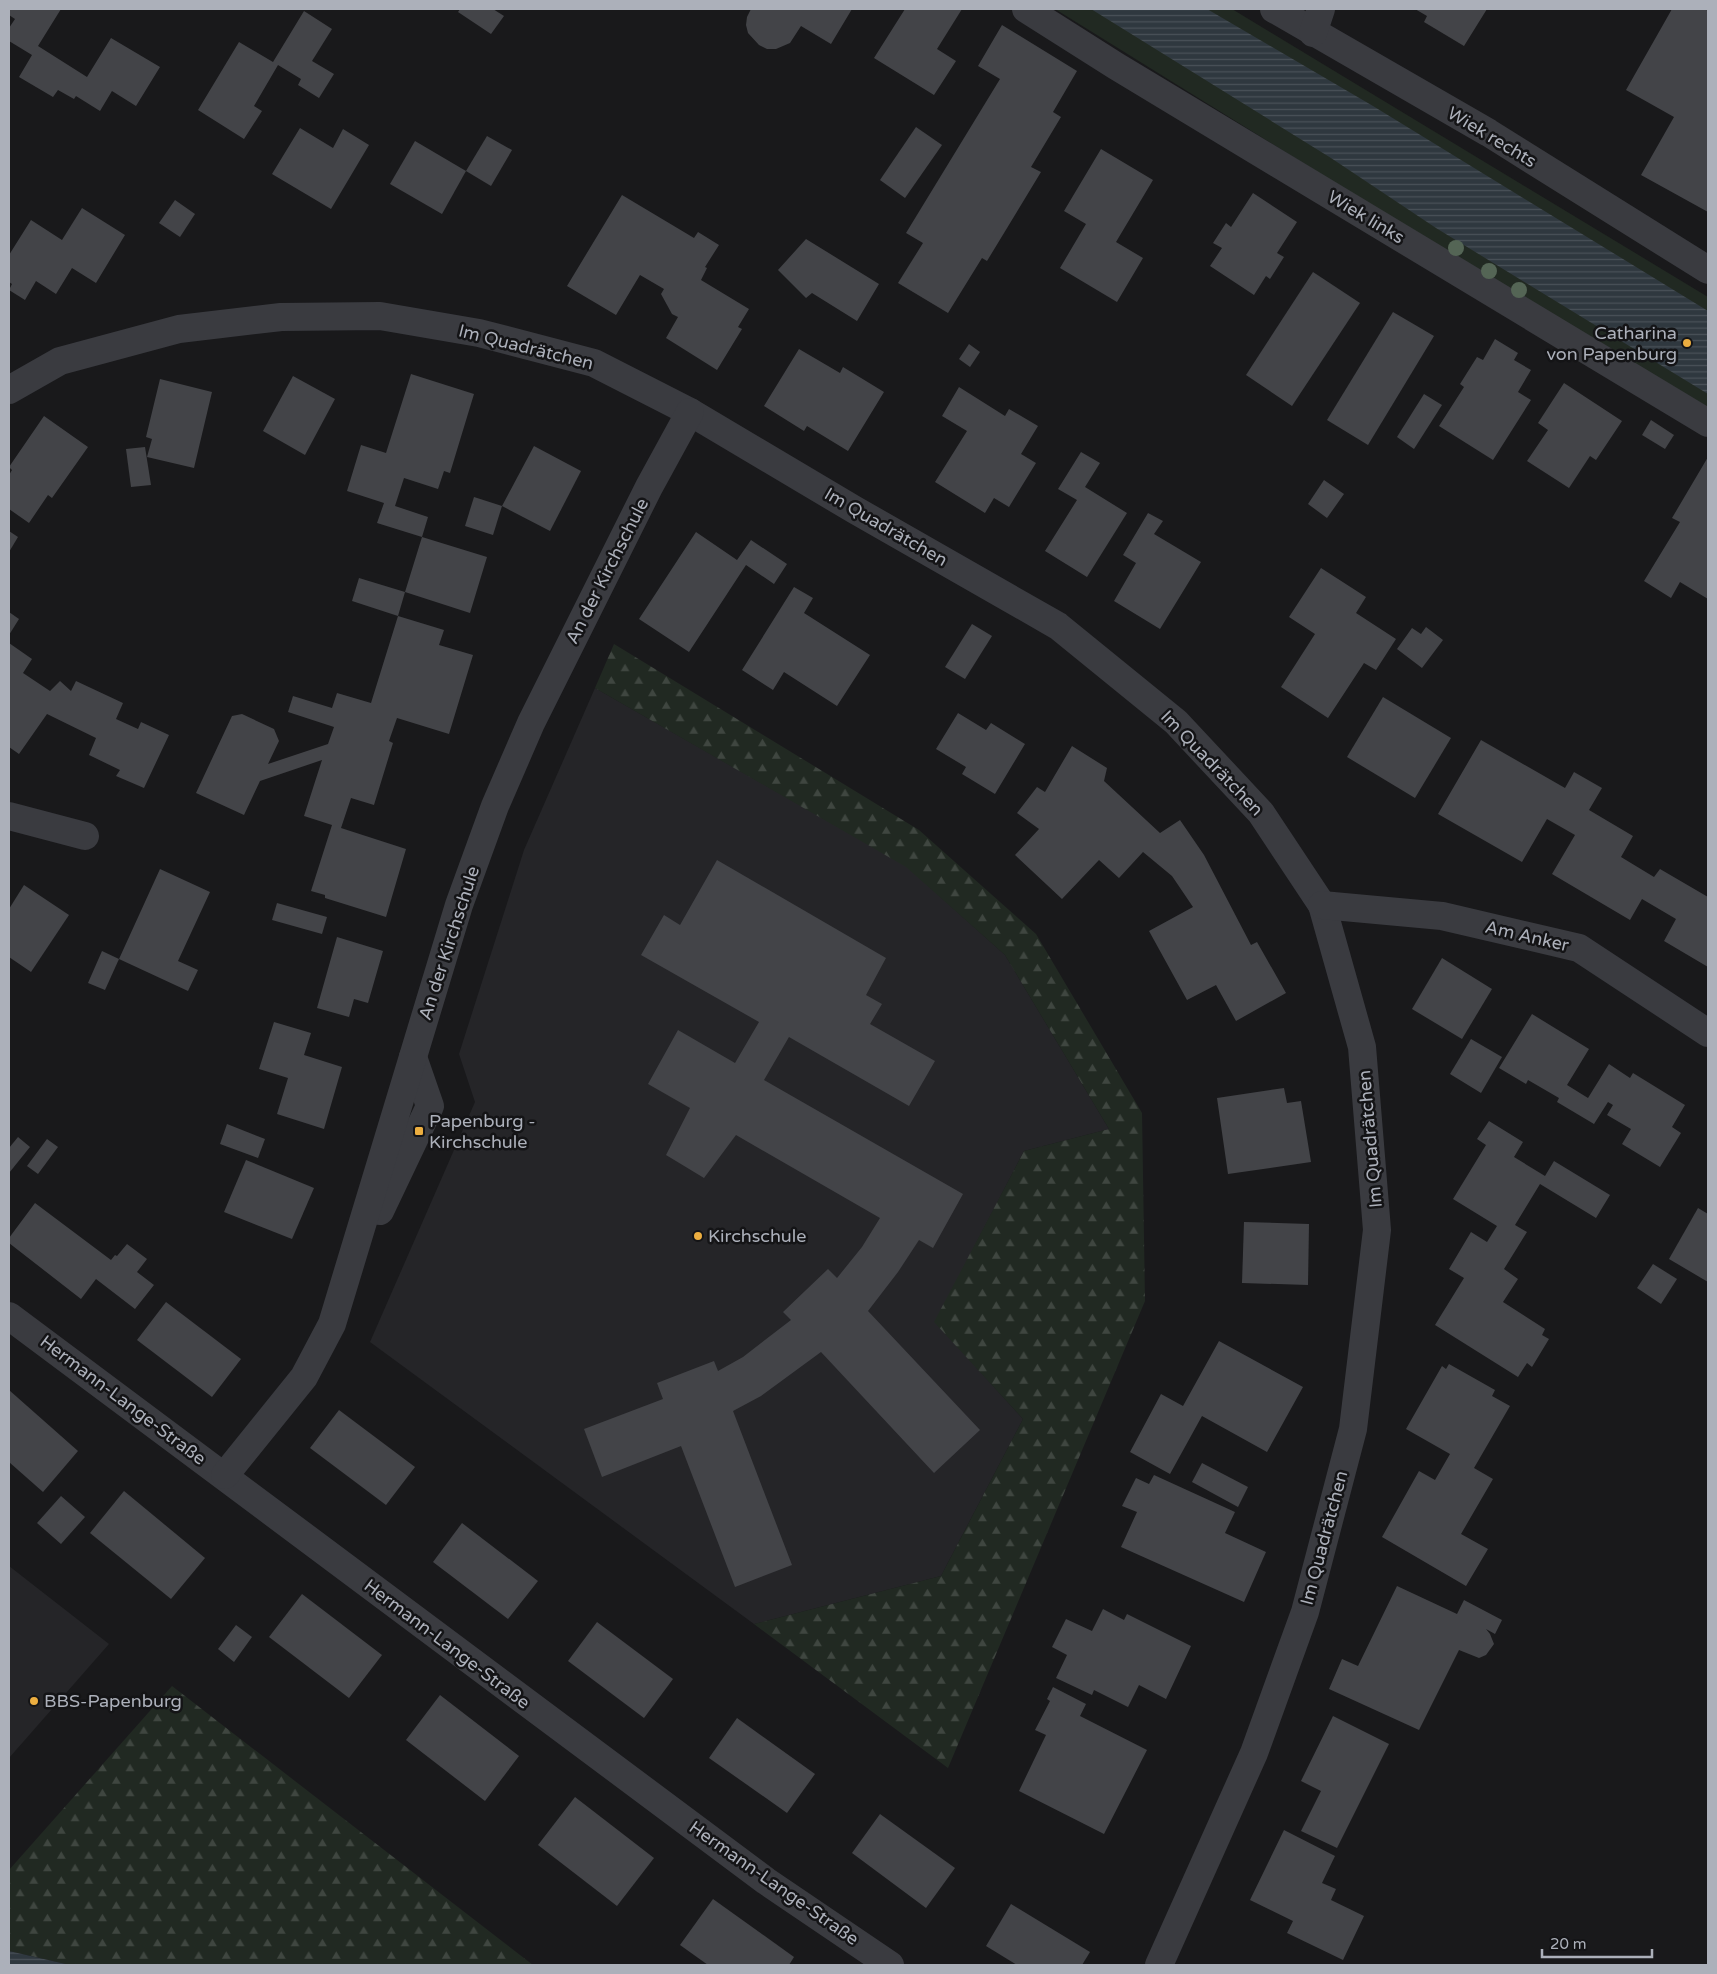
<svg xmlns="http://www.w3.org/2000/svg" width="1717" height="1974" viewBox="0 0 1717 1974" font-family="'Varela Round',sans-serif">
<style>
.built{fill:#252528}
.grass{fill:#212922}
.forest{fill:url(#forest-firs)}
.water{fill:url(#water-rules)}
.building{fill:#434448}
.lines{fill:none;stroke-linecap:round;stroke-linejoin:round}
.minor{stroke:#3a3b40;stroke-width:28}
.tree{fill:#546555}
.poi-dot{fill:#ecae40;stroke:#141416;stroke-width:2}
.labels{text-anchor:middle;stroke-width:5;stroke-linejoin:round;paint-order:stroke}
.street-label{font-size:18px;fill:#acb0ba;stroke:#141416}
.poi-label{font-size:18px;fill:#acb0ba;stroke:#141416;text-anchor:start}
</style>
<defs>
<pattern id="forest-firs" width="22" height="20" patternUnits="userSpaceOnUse" patternTransform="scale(1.25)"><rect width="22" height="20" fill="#212922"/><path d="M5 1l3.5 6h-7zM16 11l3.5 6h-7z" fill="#3f4640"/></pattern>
<pattern id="water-rules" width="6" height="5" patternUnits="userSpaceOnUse" patternTransform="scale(1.25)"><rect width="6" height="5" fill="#2f383f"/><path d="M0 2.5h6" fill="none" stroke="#4a5259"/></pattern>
</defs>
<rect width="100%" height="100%" fill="#19191b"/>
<!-- built -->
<g class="built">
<polygon points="595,688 906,866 1005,955 1109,1129 1024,1151 935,1322 1023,1419 941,1576 754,1624 370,1342 475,1102 459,1054 524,850"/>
<polygon points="9,1566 109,1644 9,1758"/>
</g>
<!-- grass -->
<polygon class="grass" points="1055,9 1232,9 1708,297 1708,412 1546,314"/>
<!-- forest -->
<g class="forest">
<polygon points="614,644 919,830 1036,934 1142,1113 1145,1301 948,1768 754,1624 941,1576 1023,1419 934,1322 1024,1151 1109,1129 1005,955 906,867 595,688"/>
<polygon points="172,1686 533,1965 70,1965 9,1951 9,1870"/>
</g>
<!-- water -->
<g class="water">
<polygon points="1091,9 1207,9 1373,106 1708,311 1708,394 1436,228 1331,158"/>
<polygon points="9,1951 70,1965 9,1965"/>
</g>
<!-- building -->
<g class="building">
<polygon points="9,9 61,9 38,46 87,77 111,38 160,67 136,106 112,91 100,111 76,96 74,99 58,90 53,97 19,77 32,55 9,41 9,28 15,19 9,15"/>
<polygon points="460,9 493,9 504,16 491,34 458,12"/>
<polygon points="751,9 852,9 831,44 801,26 790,43 776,49 767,49 759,45 748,33 746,25 747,17"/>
<polygon points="905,9 962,9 937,49 956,61 934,95 874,58"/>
<polygon points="1415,9 1487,9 1464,46 1424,22 1427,16"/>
<polygon points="1672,9 1705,9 1708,11 1708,212 1641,175 1674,117 1626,90"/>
<polygon points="304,11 332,29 312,61 334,74 319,98 298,85 301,79 278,65 254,106 262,111 244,139 198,110 239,42 273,62"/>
<polygon points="1002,25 1077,71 1053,112 1061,117 1031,167 1041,172 987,261 982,258 948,313 898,283 923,243 906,233 1000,79 978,66"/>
<polygon points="916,127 942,145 905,198 880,180"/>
<polygon points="300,128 333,148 343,129 369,145 331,209 272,174"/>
<polygon points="487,136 512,150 491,186 466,171"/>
<polygon points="415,141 466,171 442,214 390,184"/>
<polygon points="1101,149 1153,180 1116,242 1143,258 1117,302 1060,268 1086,224 1064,211"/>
<polygon points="1253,193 1297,222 1277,253 1284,257 1270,279 1266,276 1254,295 1210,266 1222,248 1213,243 1226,223 1231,227"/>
<polygon points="622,195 694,238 698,232 719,245 705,267 707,268 701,280 749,309 738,327 742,329 717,370 666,338 678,317 672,314 661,294 664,289 640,275 616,315 567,286"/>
<polygon points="175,200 195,214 180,237 159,223"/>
<polygon points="82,208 125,235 96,283 72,268 56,294 36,281 25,300 9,290 12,284 9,282 9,255 31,220 62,240"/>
<polygon points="806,239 879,284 857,321 812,293 806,298 778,270"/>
<polygon points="1313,272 1360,303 1292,406 1246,375"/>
<polygon points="1393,312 1434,336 1368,445 1327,420"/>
<polygon points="1495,339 1518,353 1514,360 1531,370 1518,392 1531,400 1493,460 1439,426 1464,387 1460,384 1477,357 1483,360"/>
<polygon points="969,344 980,352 970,367 959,359"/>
<polygon points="799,349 840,373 843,367 884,392 848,451 807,426 804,431 764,406"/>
<polygon points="411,374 474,394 450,473 444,471 438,489 404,478 395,506 428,517 422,537 487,557 470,613 405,592 398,616 352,601 359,578 405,592 422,537 377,523 384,503 347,491 361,445 386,453"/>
<polygon points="293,376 335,399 305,455 263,431"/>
<polygon points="160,379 212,392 194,468 147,457 152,439 146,437"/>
<polygon points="1564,383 1622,421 1596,460 1590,456 1569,488 1527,461 1548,430 1538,423"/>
<polygon points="959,387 1005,416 1009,409 1038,426 1021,454 1036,463 1009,507 994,498 985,513 935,482 967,431 942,416"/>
<polygon points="1424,394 1442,405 1414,449 1397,437"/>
<polygon points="44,416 88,447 52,498 48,495 29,523 9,509 9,475 12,470 9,467"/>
<polygon points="1651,420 1674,435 1665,449 1642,435"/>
<polygon points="534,446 581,471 550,531 502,506"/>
<polygon points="145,447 151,485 131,487 126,449"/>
<polygon points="1081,452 1100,463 1085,487 1127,513 1087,577 1045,551 1077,500 1058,489"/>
<polygon points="1708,457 1708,599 1680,582 1671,598 1644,581 1680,522 1672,518"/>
<polygon points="1324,480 1344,494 1327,518 1308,504"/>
<polygon points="474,497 502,506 493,535 465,526"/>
<polygon points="1148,513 1163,521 1154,534 1201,562 1160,629 1114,601 1136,563 1123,555"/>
<polygon points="9,531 18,537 9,552"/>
<polygon points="696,532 737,560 751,540 787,564 774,584 746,565 689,652 639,619"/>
<polygon points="1321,568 1366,597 1356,613 1396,639 1376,670 1364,663 1328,718 1281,687 1315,634 1289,617"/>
<polygon points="794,587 813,598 804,613 870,655 837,706 784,672 773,690 742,670"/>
<polygon points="9,612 19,619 9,635"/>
<polygon points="398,616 444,630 439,645 473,655 449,734 397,718 389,741 393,743 374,805 351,798 341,828 406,849 386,917 325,898 325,895 311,891 332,825 304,816 322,760 260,781 244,815 196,793 232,716 242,714 274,729 279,741 268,764 328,744 334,727 288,712 293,696 332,708 337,693 371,703"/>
<polygon points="972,624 992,636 965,679 945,667"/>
<polygon points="1426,627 1443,640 1422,668 1397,649 1412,628 1421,634"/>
<polygon points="9,643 32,659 23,673 50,691 60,681 71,691 76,681 123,703 116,719 138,729 141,722 169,735 144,788 116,776 120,770 89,755 96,738 47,714 19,754 9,747"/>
<polygon points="1383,697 1451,738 1415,798 1347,757"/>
<polygon points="958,713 986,730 991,723 1025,744 995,794 962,774 966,767 936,749"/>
<polygon points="1481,740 1565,788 1574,772 1602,788 1589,810 1633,836 1621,857 1654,877 1660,869 1708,897 1708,967 1664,941 1676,919 1642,899 1630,920 1552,874 1575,835 1547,819 1522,862 1438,814"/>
<polygon points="1072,746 1107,768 1104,781 1160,833 1180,820 1204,855 1251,945 1257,942 1286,993 1236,1021 1216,985 1187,1000 1149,931 1193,907 1172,876 1143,852 1119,878 1099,860 1062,899 1015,855 1039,829 1017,813 1037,787 1045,792"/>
<polygon points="717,860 886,958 866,995 882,1004 870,1024 935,1061 909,1106 789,1037 764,1080 963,1194 933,1248 919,1240 898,1272 868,1311 980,1430 934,1473 821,1352 761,1396 733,1411 792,1565 735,1587 681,1446 602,1477 584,1429 663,1399 657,1383 714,1361 718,1371 743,1357 791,1320 783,1312 828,1269 837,1278 862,1247 880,1218 736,1135 704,1178 666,1155 690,1108 648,1084 678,1030 735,1063 759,1022 641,955 664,915 680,925"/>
<polygon points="160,869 210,892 178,961 198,970 188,991 119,959"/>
<polygon points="24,885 69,915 31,972 9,957 9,909"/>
<polygon points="277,903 327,917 322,934 272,920"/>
<polygon points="337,937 383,951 368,1003 354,999 349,1017 317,1008"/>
<polygon points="102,951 119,959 105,990 88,983"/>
<polygon points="1442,958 1492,989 1462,1039 1412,1009"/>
<polygon points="1532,1014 1589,1049 1567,1085 1588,1098 1609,1064 1630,1078 1633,1073 1685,1105 1672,1127 1681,1133 1660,1167 1622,1144 1631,1129 1607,1115 1613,1105 1608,1102 1594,1124 1557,1102 1559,1098 1528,1080 1526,1084 1499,1068"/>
<polygon points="274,1022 311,1033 304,1055 342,1067 324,1129 277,1114 288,1078 259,1069"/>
<polygon points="1471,1039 1502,1057 1481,1093 1450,1074"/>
<polygon points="1284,1088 1287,1103 1301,1101 1311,1162 1228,1174 1217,1098"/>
<polygon points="1489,1121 1523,1142 1514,1157 1545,1176 1554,1161 1610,1195 1596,1218 1540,1184 1515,1225 1527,1232 1504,1269 1518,1279 1503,1302 1545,1329 1542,1335 1549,1339 1532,1367 1527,1363 1518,1377 1435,1325 1464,1278 1449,1269 1471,1232 1487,1242 1497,1226 1453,1199 1486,1145 1477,1139"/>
<polygon points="227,1124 265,1139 258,1158 220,1144"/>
<polygon points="18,1137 30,1147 9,1173 9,1148"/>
<polygon points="47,1139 58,1147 38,1174 27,1166"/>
<polygon points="246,1160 314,1188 292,1239 224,1212"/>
<polygon points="35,1203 111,1260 115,1255 117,1256 127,1244 147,1259 137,1272 154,1285 135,1309 96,1279 81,1299 9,1243 9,1238"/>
<polygon points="1698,1208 1708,1214 1708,1282 1669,1259"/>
<polygon points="1244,1222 1309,1224 1308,1285 1242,1283"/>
<polygon points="1653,1264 1677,1279 1661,1304 1637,1288"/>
<polygon points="166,1302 241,1359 212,1397 137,1340"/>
<polygon points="1219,1341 1303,1387 1267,1452 1202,1416 1170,1474 1130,1452 1161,1394 1183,1406"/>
<polygon points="1449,1364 1495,1390 1492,1396 1510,1406 1474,1468 1493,1479 1461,1534 1488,1549 1466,1586 1382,1537 1419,1471 1435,1480 1450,1454 1406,1429 1442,1366 1446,1369"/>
<polygon points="9,1390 78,1451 43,1492 9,1462"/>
<polygon points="339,1410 415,1467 386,1505 310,1448"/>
<polygon points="1202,1463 1248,1487 1238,1507 1192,1482"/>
<polygon points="1154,1475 1235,1512 1225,1533 1266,1552 1244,1602 1121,1547 1137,1512 1122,1506 1136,1478 1149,1484"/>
<polygon points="124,1491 205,1558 171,1599 90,1533"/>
<polygon points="61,1496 85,1517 61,1544 37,1523"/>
<polygon points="462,1523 538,1581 508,1619 433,1562"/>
<polygon points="1397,1586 1457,1614 1464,1600 1502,1620 1495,1634 1486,1629 1490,1634 1494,1644 1486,1655 1479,1658 1459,1650 1419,1730 1329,1689 1342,1659 1358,1666"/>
<polygon points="302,1594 382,1655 349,1698 269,1637"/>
<polygon points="1103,1609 1124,1620 1127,1614 1191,1646 1166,1699 1139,1685 1128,1707 1094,1690 1092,1695 1056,1678 1067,1655 1052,1647 1066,1619 1092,1631"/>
<polygon points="597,1622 673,1679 644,1718 568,1661"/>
<polygon points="236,1625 252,1637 234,1662 218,1649"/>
<polygon points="1053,1687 1086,1704 1080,1716 1147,1750 1104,1834 1019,1791 1046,1735 1035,1730 1050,1701 1047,1699"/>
<polygon points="440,1695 519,1756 485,1801 406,1740"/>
<polygon points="1333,1716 1389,1744 1337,1848 1301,1831 1321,1791 1301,1781"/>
<polygon points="737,1718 815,1774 787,1813 709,1758"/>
<polygon points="575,1797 654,1858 617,1906 538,1845"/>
<polygon points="880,1814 955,1868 926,1908 852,1853"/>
<polygon points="1284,1830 1335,1856 1322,1883 1336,1889 1331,1900 1364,1916 1343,1960 1287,1933 1293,1921 1250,1900"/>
<polygon points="713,1899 794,1957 789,1965 708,1965 680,1945"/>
<polygon points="1011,1904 1090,1952 1082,1965 1017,1965 986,1946"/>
</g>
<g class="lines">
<!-- minor -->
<g class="minor">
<polyline points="1026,9 1116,66 1708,423"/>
<polyline points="1274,9 1489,133 1708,270"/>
<polyline points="1313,33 1321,9"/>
<polyline points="9,390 60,361 179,329 281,317 380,316 479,333 594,363 690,412 855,510 1058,626 1176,722 1261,813 1322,905 1362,1047 1377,1230 1353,1429 1305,1612 1254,1753 1159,1965"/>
<polyline points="9,816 85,836"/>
<polyline points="1322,905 1442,916 1579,948 1708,1033"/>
<polyline points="380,1211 430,1106 413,1057"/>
<polyline points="9,1316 766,1881 890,1965"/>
<polyline points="225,1475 304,1377 332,1324 459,905 495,806 531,723 649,487 690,412"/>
</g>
</g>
<!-- trees -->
<g class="tree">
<circle cx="1456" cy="248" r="8"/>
<circle cx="1489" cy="271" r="8"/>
<circle cx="1519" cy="290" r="8"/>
</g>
<!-- markers -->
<g class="poi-dot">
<circle cx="1687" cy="343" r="5"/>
<rect x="414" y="1126" width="10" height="10" rx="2.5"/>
<circle cx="698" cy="1236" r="5"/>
<circle cx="34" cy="1701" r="5"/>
</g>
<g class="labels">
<!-- street labels -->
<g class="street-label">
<text transform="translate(1492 137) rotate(31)" y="6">Wiek rechts</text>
<text transform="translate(1366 217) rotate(31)" y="6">Wiek links</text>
<text transform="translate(526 347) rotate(14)" y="6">Im Quadrätchen</text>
<text transform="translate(886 527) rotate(30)" y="6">Im Quadrätchen</text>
<text transform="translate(607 571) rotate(-63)" y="6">An der Kirchschule</text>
<text transform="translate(1212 763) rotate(46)" y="6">Im Quadrätchen</text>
<text transform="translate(1527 936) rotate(13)" y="6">Am Anker</text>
<text transform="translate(449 943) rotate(-72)" y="6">An der Kirchschule</text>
<text transform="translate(1370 1139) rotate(-95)" y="6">Im Quadrätchen</text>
<text transform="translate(123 1400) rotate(37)" y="6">Hermann-Lange-Straße</text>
<text transform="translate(1324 1538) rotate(-75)" y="6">Im Quadrätchen</text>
<text transform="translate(447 1644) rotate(37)" y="6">Hermann-Lange-Straße</text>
<text transform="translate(774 1883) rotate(35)" y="6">Hermann-Lange-Straße</text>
</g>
<!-- poi labels -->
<g class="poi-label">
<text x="1677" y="339" text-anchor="end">Catharina<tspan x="1677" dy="21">von Papenburg</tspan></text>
<text x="429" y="1127">Papenburg -<tspan x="429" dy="21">Kirchschule</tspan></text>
<text x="708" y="1242">Kirchschule</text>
<text x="44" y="1707">BBS-Papenburg</text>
</g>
</g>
<!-- border -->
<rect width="1717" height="1974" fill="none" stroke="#acb0ba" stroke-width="20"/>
<!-- scale -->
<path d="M1542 1949v8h110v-8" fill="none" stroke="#acb0ba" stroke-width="2.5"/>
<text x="1550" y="1949" font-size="15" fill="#acb0ba" stroke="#141416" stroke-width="4" paint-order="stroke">20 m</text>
</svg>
